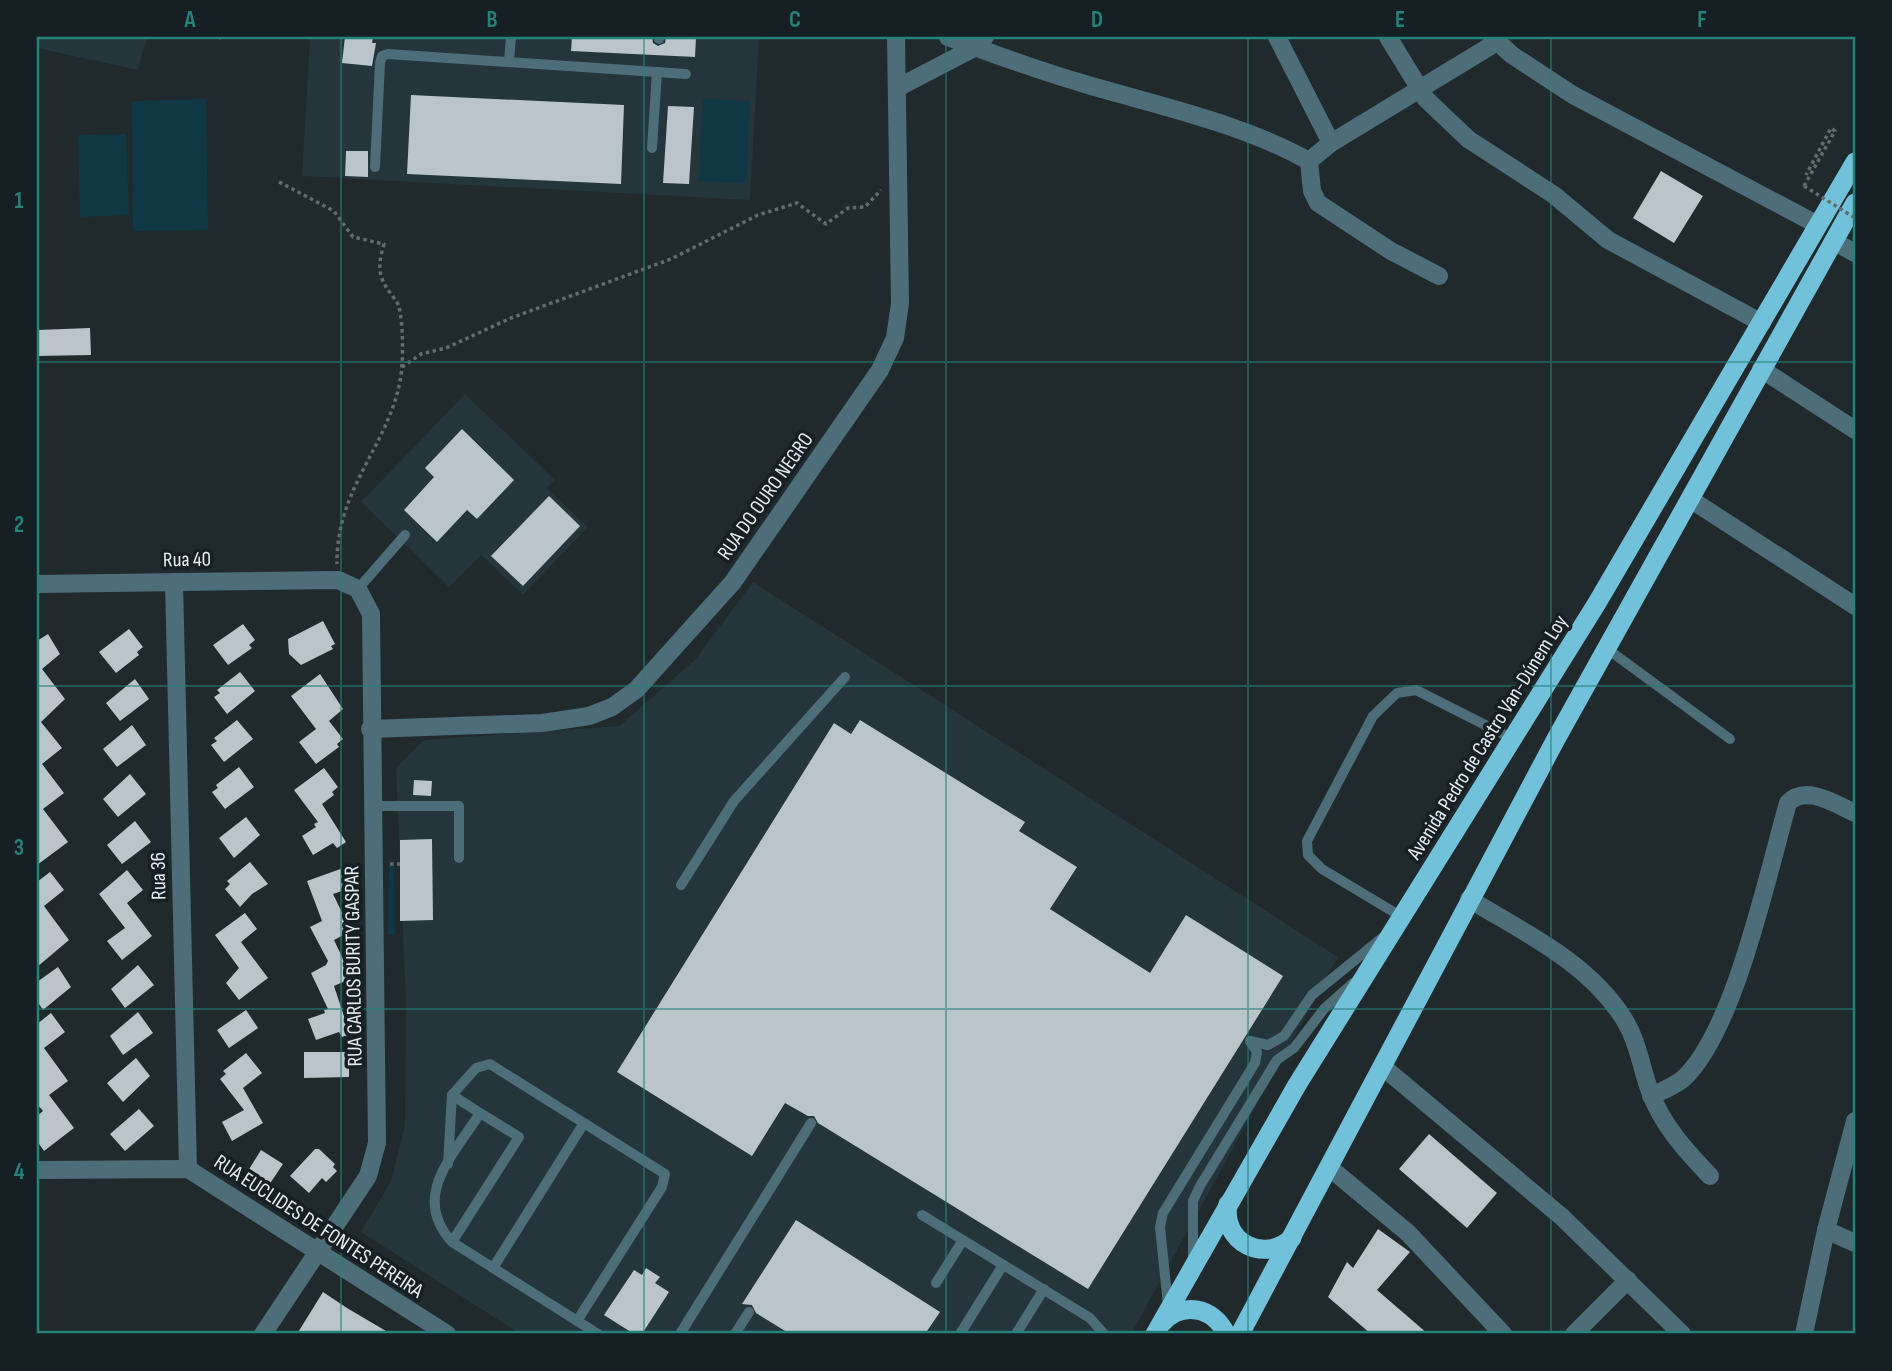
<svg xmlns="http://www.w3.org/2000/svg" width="1892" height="1371" viewBox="0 0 1892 1371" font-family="'Sofia Sans Condensed',sans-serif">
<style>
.built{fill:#24353b}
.green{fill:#0f3844}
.building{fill:#b9c5ca}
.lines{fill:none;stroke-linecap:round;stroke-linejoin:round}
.path{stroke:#636b6d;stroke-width:3.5;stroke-dasharray:3.5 3.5;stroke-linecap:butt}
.service{stroke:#4d6d78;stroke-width:10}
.minor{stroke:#4d6d78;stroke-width:18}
.trunk{stroke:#72c1da;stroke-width:19}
.path-bridge{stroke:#636b6d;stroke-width:3.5;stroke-dasharray:3.5 3.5;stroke-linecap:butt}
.grid{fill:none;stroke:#25827b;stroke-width:2;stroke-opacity:0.55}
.labels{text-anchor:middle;stroke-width:7;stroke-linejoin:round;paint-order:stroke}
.street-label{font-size:21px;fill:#e7edef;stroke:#161f23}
.neatline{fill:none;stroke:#25827b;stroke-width:2.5}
.grid-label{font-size:23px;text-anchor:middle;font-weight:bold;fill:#25827b}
</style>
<rect width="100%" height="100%" fill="#20292c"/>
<!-- built -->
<g class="built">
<polygon points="37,37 147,37 138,70 37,48"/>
<polygon points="310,37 759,37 750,200 302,176"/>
<polygon points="465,394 555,480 547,488 588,527 523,595 481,555 449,587 361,502"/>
<polygon points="753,582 1338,957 1131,1334 520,1334 361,1232 391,1181 405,1125 406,1004 396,768 424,740 619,726 695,660"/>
</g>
<!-- green -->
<g class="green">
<polygon points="206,99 208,230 133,231 132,101"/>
<polygon points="703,99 750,101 746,183 699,181"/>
<polygon points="126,134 129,215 80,217 78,135"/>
<polygon points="389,865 394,865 395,935 388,935"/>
</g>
<!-- building -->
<g class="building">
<polygon points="345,37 373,37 372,43 376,43 372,66 342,63"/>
<polygon points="572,37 652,37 653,43 658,46 665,43 666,37 696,37 695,57 571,51"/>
<polygon points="411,95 624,105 621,184 407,174"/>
<polygon points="668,106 694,107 689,184 663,183"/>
<polygon points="346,151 368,151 368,177 345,176"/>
<polygon points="1661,171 1703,196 1674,243 1633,218"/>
<polygon points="90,328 91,355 37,356 37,330"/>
<polygon points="462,429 514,480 477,519 467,510 437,542 404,510 434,477 425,468"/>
<polygon points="549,496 580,526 523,586 491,556"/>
<polygon points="323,621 335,644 331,646 333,649 301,665 289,654 288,639"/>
<polygon points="243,624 255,640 249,645 252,648 228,665 213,645"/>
<polygon points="129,629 143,647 137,652 139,655 116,673 99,652"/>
<polygon points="48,634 60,654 42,669 65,699 41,722 62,748 42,764 64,793 43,809 68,842 37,865 37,641"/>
<polygon points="240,672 255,691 227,714 214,697 220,693 217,690"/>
<polygon points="320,674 343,709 329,721 343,739 337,744 339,747 316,764 299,742 316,729 291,696"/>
<polygon points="135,679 149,699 120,721 106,703"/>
<polygon points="237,720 253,739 224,762 211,745 217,741 214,738"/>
<polygon points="860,720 1025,822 1019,831 1077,867 1050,909 1150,973 1186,915 1283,976 1088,1289 818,1123 814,1116 808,1116 785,1103 752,1156 617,1072 834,723 851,734"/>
<polygon points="132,725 146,745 117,767 103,749"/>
<polygon points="239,767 254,787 225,809 212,792 218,788 216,785"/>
<polygon points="324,768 338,787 332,792 334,795 322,804 346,842 337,848 333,843 313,855 302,836 316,827 314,824 318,822 294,790"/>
<polygon points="130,774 146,794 118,817 103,799"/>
<polygon points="414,780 432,781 431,796 413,795"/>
<polygon points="246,817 260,835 234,858 219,838"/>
<polygon points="135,821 151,842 122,864 107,845"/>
<polygon points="432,839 433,920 400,921 400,840"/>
<polygon points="250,862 268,884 252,894 240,907 225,889 230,884 227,881"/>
<polygon points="346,867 354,887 333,894 351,931 334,940 352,978 334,986 350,1034 342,1037 339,1032 316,1040 308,1019 325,1013 324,1010 328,1009 311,973 326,965 328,961 310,927 322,921 307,881"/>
<polygon points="127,870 143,890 127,903 152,936 122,960 107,941 125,928 99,894"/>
<polygon points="50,872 64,890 44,906 69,940 37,967 37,882"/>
<polygon points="245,913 257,929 241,942 268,978 239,1000 226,983 239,968 215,935"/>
<polygon points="138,965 154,985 125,1008 111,989"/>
<polygon points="58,967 71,987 43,1010 37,1001 37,982"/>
<polygon points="246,1010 258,1028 229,1048 217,1030"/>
<polygon points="138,1012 153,1033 123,1055 110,1036"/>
<polygon points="51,1013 65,1032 44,1048 68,1081 49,1095 74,1128 44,1151 37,1141 37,1116 43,1111 37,1104 37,1024"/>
<polygon points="304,1052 349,1052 349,1077 304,1078"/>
<polygon points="246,1053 262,1073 243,1088 263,1123 232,1141 222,1122 244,1110 220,1079 226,1074 223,1071"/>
<polygon points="136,1058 150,1076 123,1102 107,1083"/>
<polygon points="139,1109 154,1126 125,1151 110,1134"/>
<polygon points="1429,1134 1497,1193 1467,1228 1399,1169"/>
<polygon points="315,1149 319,1149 335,1164 333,1167 337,1171 326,1182 322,1178 309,1193 290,1176"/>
<polygon points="261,1150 283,1164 267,1188 264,1187 261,1191 243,1179"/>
<polygon points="796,1220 940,1312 925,1334 790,1334 756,1313 752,1305 742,1304"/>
<polygon points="1378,1229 1410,1252 1377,1290 1428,1334 1371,1334 1328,1297 1347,1262 1353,1268"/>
<polygon points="646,1268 660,1277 655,1283 669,1292 642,1334 634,1334 604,1315 634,1270 642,1275"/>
<polygon points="323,1292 347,1308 391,1334 297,1334"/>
</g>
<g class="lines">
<!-- path -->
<g class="path">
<polyline points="219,39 220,37"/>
<path d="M 279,182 L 334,211 L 353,237 L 384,244 C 378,265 377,276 391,294 C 394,298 398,303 399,307 C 403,325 403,348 402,366 C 396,440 336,483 337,564"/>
<polyline points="1804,186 1835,131 1831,128 1806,175"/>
<polyline points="402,367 421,354 446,348 511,318 671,259 758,215 797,203 826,224 848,208 865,207 881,190"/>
<polyline points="390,864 400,864"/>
</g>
<!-- service -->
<g class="service">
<polyline points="659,39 659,37"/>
<polyline points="509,61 511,37"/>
<polyline points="652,148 657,72"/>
<polyline points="375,167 380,63 382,56 388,54 686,74"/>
<polyline points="358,589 405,535"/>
<polyline points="1606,648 1730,739"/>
<polyline points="373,806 459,806 459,858"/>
<polyline points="681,885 734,801 845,677"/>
<polyline points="1402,917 1322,869 1308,855 1307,841 1373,716 1397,693 1416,690 1513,739"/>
<polyline points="1250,1041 1268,1045 1284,1036 1312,995 1382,938"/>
<polyline points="452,1095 480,1113"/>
<polyline points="448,1164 452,1095 476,1068 490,1064 665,1174 662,1187 577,1321"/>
<polyline points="922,1215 1090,1318 1104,1334"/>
<path d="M 452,1242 L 519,1137 L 480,1113 C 454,1155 410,1196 452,1242 L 598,1334"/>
<polyline points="1193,1259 1193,1201 1200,1186 1277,1060 1294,1048 1324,1009 1353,983"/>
<polyline points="493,1268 584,1123"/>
<polyline points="936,1283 963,1240"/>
<polyline points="1168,1305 1160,1227 1163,1213 1255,1063 1257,1052 1250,1041"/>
<polyline points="680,1334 811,1123"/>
<polyline points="735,1334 749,1312"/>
<polyline points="960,1334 1003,1265"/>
<polyline points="1016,1334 1044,1289"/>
</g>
<!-- minor -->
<g class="minor">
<path d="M 948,37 C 993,54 1039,71 1085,84 C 1162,107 1238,122 1309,161"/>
<polyline points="1277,37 1331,143"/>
<polyline points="1388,37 1426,99 1468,139 1554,195 1608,240 1762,323"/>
<polyline points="1492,37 1512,55 1573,95 1818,225"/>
<polyline points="897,88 976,47 985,37"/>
<polyline points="1309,161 1331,143 1497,42"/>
<polyline points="1309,161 1312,191 1318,203 1391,251 1439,276"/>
<polyline points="1833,241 1855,253"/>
<polyline points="1761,369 1855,430"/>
<polyline points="1690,499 1855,606"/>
<polyline points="174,582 188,1169"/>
<polyline points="37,584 338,580 358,589 371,614 377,1143 368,1176 263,1334"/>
<polyline points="370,729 542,723 589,716 612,707 636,690 733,582 880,370 895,338 900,303 896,37"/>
<path d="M 1469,899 C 1525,933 1588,962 1624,1019 C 1639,1043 1641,1069 1651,1094 C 1663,1126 1687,1152 1710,1176"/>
<polyline points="1383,1067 1562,1217 1682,1334"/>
<path d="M 1651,1096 C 1662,1091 1675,1086 1684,1078 C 1735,1030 1768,872 1788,803 C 1806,784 1835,804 1855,813"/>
<polyline points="1330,1168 1408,1233 1503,1334"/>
<polyline points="37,1170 188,1169 447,1334"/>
<polyline points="1826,1230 1855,1243"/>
<polyline points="1574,1334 1628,1280"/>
<polyline points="1804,1334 1826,1230 1855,1121"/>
</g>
<!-- trunk -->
<g class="trunk">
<path d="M 1228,1204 C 1221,1242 1264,1264 1292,1238"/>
<path d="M 1162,1323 C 1182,1301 1214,1307 1226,1334"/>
<polyline points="1155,1334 1297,1085 1597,603 1855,162"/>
<polyline points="1240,1334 1556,739 1855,203"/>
</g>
<!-- path-bridge -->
<polyline class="path-bridge" points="1804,186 1855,218"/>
</g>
<!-- grid -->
<path class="grid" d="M 341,37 L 341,1334M 644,37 L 644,1334M 946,37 L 946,1334M 1248,37 L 1248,1334M 1551,37 L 1551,1334M 37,362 L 1855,362M 37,686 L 1855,686M 37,1009 L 1855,1009"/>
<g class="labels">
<!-- street labels -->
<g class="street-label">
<text transform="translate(765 496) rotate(-55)" y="7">RUA DO OURO NEGRO</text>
<text transform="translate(187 559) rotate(-1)" y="7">Rua 40</text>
<text transform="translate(1487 737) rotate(-58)" y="7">Avenida Pedro de Castro Van-Dúnem Loy</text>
<text transform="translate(158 876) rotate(-91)" y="7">Rua 36</text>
<text transform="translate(353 966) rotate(-91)" y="7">RUA CARLOS BURITY GASPAR</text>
<text transform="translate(319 1226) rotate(33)" y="7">RUA EUCLIDES DE FONTES PEREIRA</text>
</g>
</g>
<!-- border -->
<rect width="1892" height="1371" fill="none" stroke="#161f23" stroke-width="77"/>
<rect x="38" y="38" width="1816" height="1294" class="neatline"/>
<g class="grid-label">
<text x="190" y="27">A</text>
<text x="492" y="27">B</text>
<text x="795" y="27">C</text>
<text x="1097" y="27">D</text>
<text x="1400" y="27">E</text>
<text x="1702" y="27">F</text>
<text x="19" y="208">1</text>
<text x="19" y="532">2</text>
<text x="19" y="855">3</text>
<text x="19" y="1179">4</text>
</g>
</svg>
